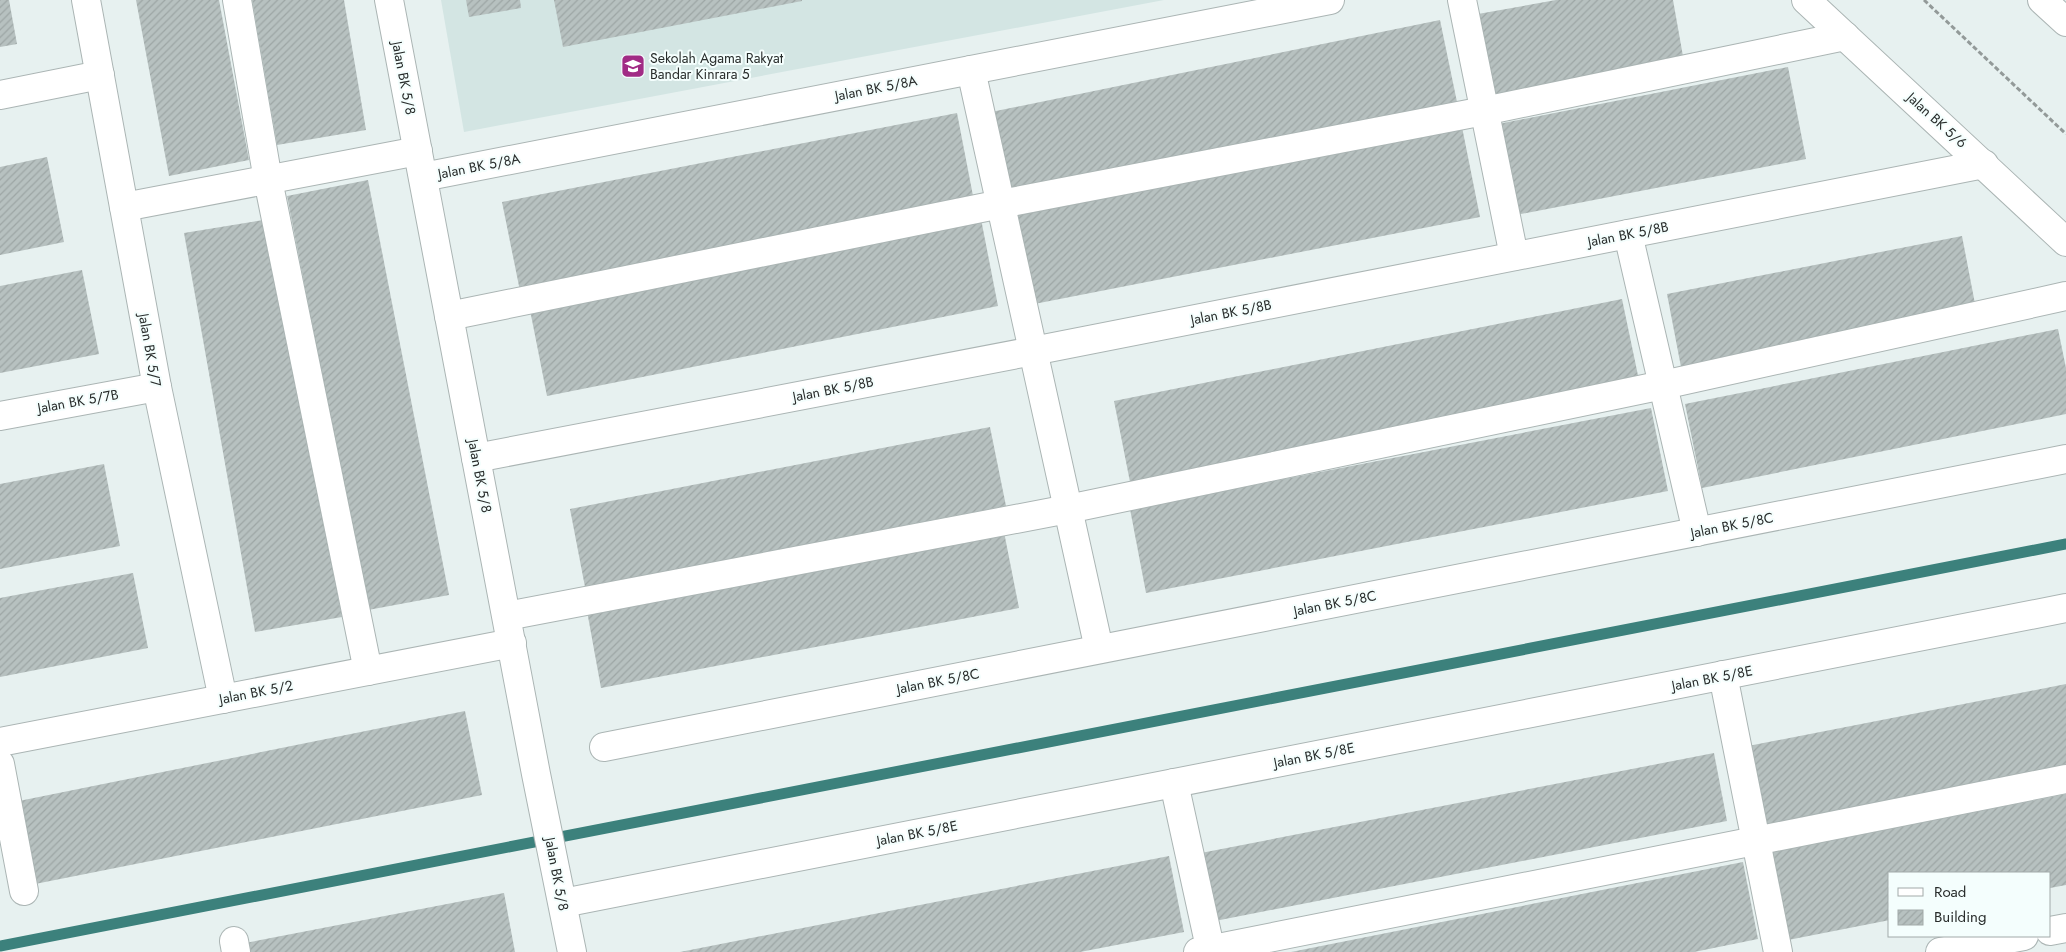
<svg xmlns="http://www.w3.org/2000/svg" width="2066" height="952" viewBox="0 0 2066 952" font-family="Jost,sans-serif">
<style>
.built{fill:#d3e5e3}
.lines{fill:none;stroke-linecap:round;stroke-linejoin:round}
.stream{stroke:#3c817c;stroke-width:11}
.building{fill:url(#building-hatch)}
.minor-casing{stroke:#abb5b4;stroke-width:30}
.major-casing{stroke:#abb5b4;stroke-width:30}
.path{stroke:#939a99;stroke-width:3;stroke-dasharray:5 2.5;stroke-linecap:butt}
.minor{stroke:#fff;stroke-width:28}
.major{stroke:#fff;stroke-width:28}
.labels{text-anchor:middle;stroke-width:4;stroke-linejoin:round;paint-order:stroke}
.poi-label{font-size:14px;fill:#282c2b;stroke:#f4fefd;text-anchor:start}
.street-label{font-size:14px;fill:#282c2b;stroke:#f4fefd}
</style>
<defs>
<pattern id="building-hatch" width="6" height="6" patternUnits="userSpaceOnUse" patternTransform="scale(1.25)"><rect width="6" height="6" fill="#b7c1c0"/><path d="M-1 1l2-2M0 6l6-6M5 7l2-2" fill="none" stroke="#9da6a5"/></pattern>
</defs>
<rect width="100%" height="100%" fill="#e7f1f0"/>
<!-- built -->
<polygon class="built" points="441,0 1164,0 464,132"/>
<g class="lines">
<!-- stream -->
<polyline class="stream" points="0,946 2066,544"/>
</g>
<!-- building -->
<g class="building">
<polygon points="0,0 9,0 17,44 0,47"/>
<polygon points="136,0 219,0 249,160 169,176"/>
<polygon points="252,0 344,0 366,130 277,145"/>
<polygon points="466,0 520,0 521,8 469,17"/>
<polygon points="554,0 802,0 802,1 563,47"/>
<polygon points="1556,0 1673,0 1684,62 1493,97 1478,14"/>
<polygon points="1440,20 1457,102 1008,194 991,112"/>
<polygon points="1788,67 1806,159 1511,216 1493,125"/>
<polygon points="957,113 974,201 520,291 502,202"/>
<polygon points="1462,127 1480,217 1024,306 1006,216"/>
<polygon points="47,157 64,242 0,255 0,167"/>
<polygon points="368,180 449,595 368,610 287,196"/>
<polygon points="270,219 342,617 255,632 184,233"/>
<polygon points="981,219 998,306 547,396 530,310"/>
<polygon points="1962,236 1976,309 1681,367 1667,294"/>
<polygon points="82,270 99,354 0,373 0,286"/>
<polygon points="1622,299 1640,385 1131,487 1114,401"/>
<polygon points="2058,329 2066,368 2066,414 1702,488 1685,404"/>
<polygon points="1651,408 1668,491 1146,593 1130,509"/>
<polygon points="990,427 1006,506 585,587 570,509"/>
<polygon points="104,464 120,546 0,569 0,484"/>
<polygon points="1004,532 1019,608 601,688 587,611"/>
<polygon points="133,573 148,648 0,677 0,598"/>
<polygon points="2066,684 2066,771 1760,831 1743,747"/>
<polygon points="465,711 482,795 30,885 14,802"/>
<polygon points="1714,753 1727,821 1215,921 1201,853"/>
<polygon points="2066,794 2066,885 2050,888 2050,873 1890,873 1890,920 1783,941 1766,853"/>
<polygon points="1169,856 1184,932 1080,952 680,952"/>
<polygon points="1743,862 1758,939 1694,952 1291,952"/>
<polygon points="504,893 515,952 247,952 245,943"/>
</g>
<g class="lines">
<!-- minor casing -->
<g class="minor-casing">
<g id="minor">
<polyline points="86,0 157,387 223,699"/>
<polyline points="237,0 268,180 368,671"/>
<polyline points="389,0 536,774 572,952"/>
<polyline points="1462,0 1514,256"/>
<polyline points="1806,0 2066,242"/>
<polyline points="971,70 1099,649"/>
<polyline points="0,95 100,75"/>
<polyline points="423,177 1330,0"/>
<polyline points="124,207 418,151"/>
<polyline points="1628,234 1697,532"/>
<polyline points="449,316 1001,204 1484,111 1845,36"/>
<polyline points="0,416 157,387"/>
<polyline points="476,458 1033,351 1984,164"/>
<polyline points="507,616 1068,509 1663,385 2066,296"/>
<polyline points="1723,675 1778,952"/>
<polyline points="0,742 512,643"/>
<polyline points="604,747 2066,459"/>
<polyline points="0,764 24,891"/>
<polyline points="1174,783 1211,952"/>
<polyline points="563,903 2066,608"/>
<polyline points="2050,931 2066,928"/>
<polyline points="234,941 236,952"/>
<polyline points="1198,952 2066,779"/>
<polyline points="1940,952 2024,936"/>
</g>
</g>
<!-- major casing -->
<g class="major-casing">
<polyline id="major" points="2042,0 2066,22"/>
</g>
<!-- path -->
<polyline class="path" points="1924,0 2066,134"/>
<!-- minor -->
<use href="#minor" class="minor"/>
<!-- major -->
<use href="#major" class="major"/>
</g>
<!-- icons -->
<defs>
<g id="school-square" transform="scale(1.25)"><rect x="-9" y="-9" width="18" height="18" rx="4" fill="#a12b85" stroke="#f4fefd"/><path d="M0-5L7-2L0 1L-7-2ZM-4 1L0 2.5L4 1V4Q0 6-4 4Z" fill="#fff"/></g>
</defs>
<g fill-rule="evenodd">
<use href="#school-square" x="633" y="66"/>
</g>
<g class="labels">
<!-- poi labels -->
<g class="poi-label">
<text x="650" y="63">Sekolah Agama Rakyat<tspan x="650" dy="16">Bandar Kinrara 5</tspan></text>
</g>
<!-- street labels -->
<g class="street-label">
<text transform="translate(404 78) rotate(79)" y="5">Jalan BK 5/8</text>
<text transform="translate(876 88) rotate(-11)" y="5">Jalan BK 5/8A</text>
<text transform="translate(1937 120) rotate(42)" y="5">Jalan BK 5/6</text>
<text transform="translate(479 166) rotate(-11)" y="5">Jalan BK 5/8A</text>
<text transform="translate(1628 234) rotate(-11)" y="5">Jalan BK 5/8B</text>
<text transform="translate(1231 312) rotate(-11)" y="5">Jalan BK 5/8B</text>
<text transform="translate(150 350) rotate(80)" y="5">Jalan BK 5/7</text>
<text transform="translate(833 389) rotate(-11)" y="5">Jalan BK 5/8B</text>
<text transform="translate(78 401) rotate(-10)" y="5">Jalan BK 5/7B</text>
<text transform="translate(480 476) rotate(79)" y="5">Jalan BK 5/8</text>
<text transform="translate(1732 525) rotate(-11)" y="5">Jalan BK 5/8C</text>
<text transform="translate(1335 603) rotate(-11)" y="5">Jalan BK 5/8C</text>
<text transform="translate(1712 678) rotate(-11)" y="5">Jalan BK 5/8E</text>
<text transform="translate(938 681) rotate(-11)" y="5">Jalan BK 5/8C</text>
<text transform="translate(256 692) rotate(-11)" y="5">Jalan BK 5/2</text>
<text transform="translate(1314 755) rotate(-11)" y="5">Jalan BK 5/8E</text>
<text transform="translate(917 833) rotate(-11)" y="5">Jalan BK 5/8E</text>
<text transform="translate(557 874) rotate(79)" y="5">Jalan BK 5/8</text>
</g>
</g>
<!-- legend -->
<rect x="1888" y="872" width="162" height="65" fill="#f4fefd" stroke="#a2aaa9"/>
<rect x="1898" y="888" width="25" height="8" fill="#ffffff" stroke="#a2aaa9"/>
<text x="1934" y="897" font-size="15" fill="#282c2b">Road</text>
<rect x="1898" y="910" width="25" height="15" fill="url(#building-hatch)" stroke="#a2aaa9"/>
<text x="1934" y="922" font-size="15" fill="#282c2b">Building</text>
</svg>
